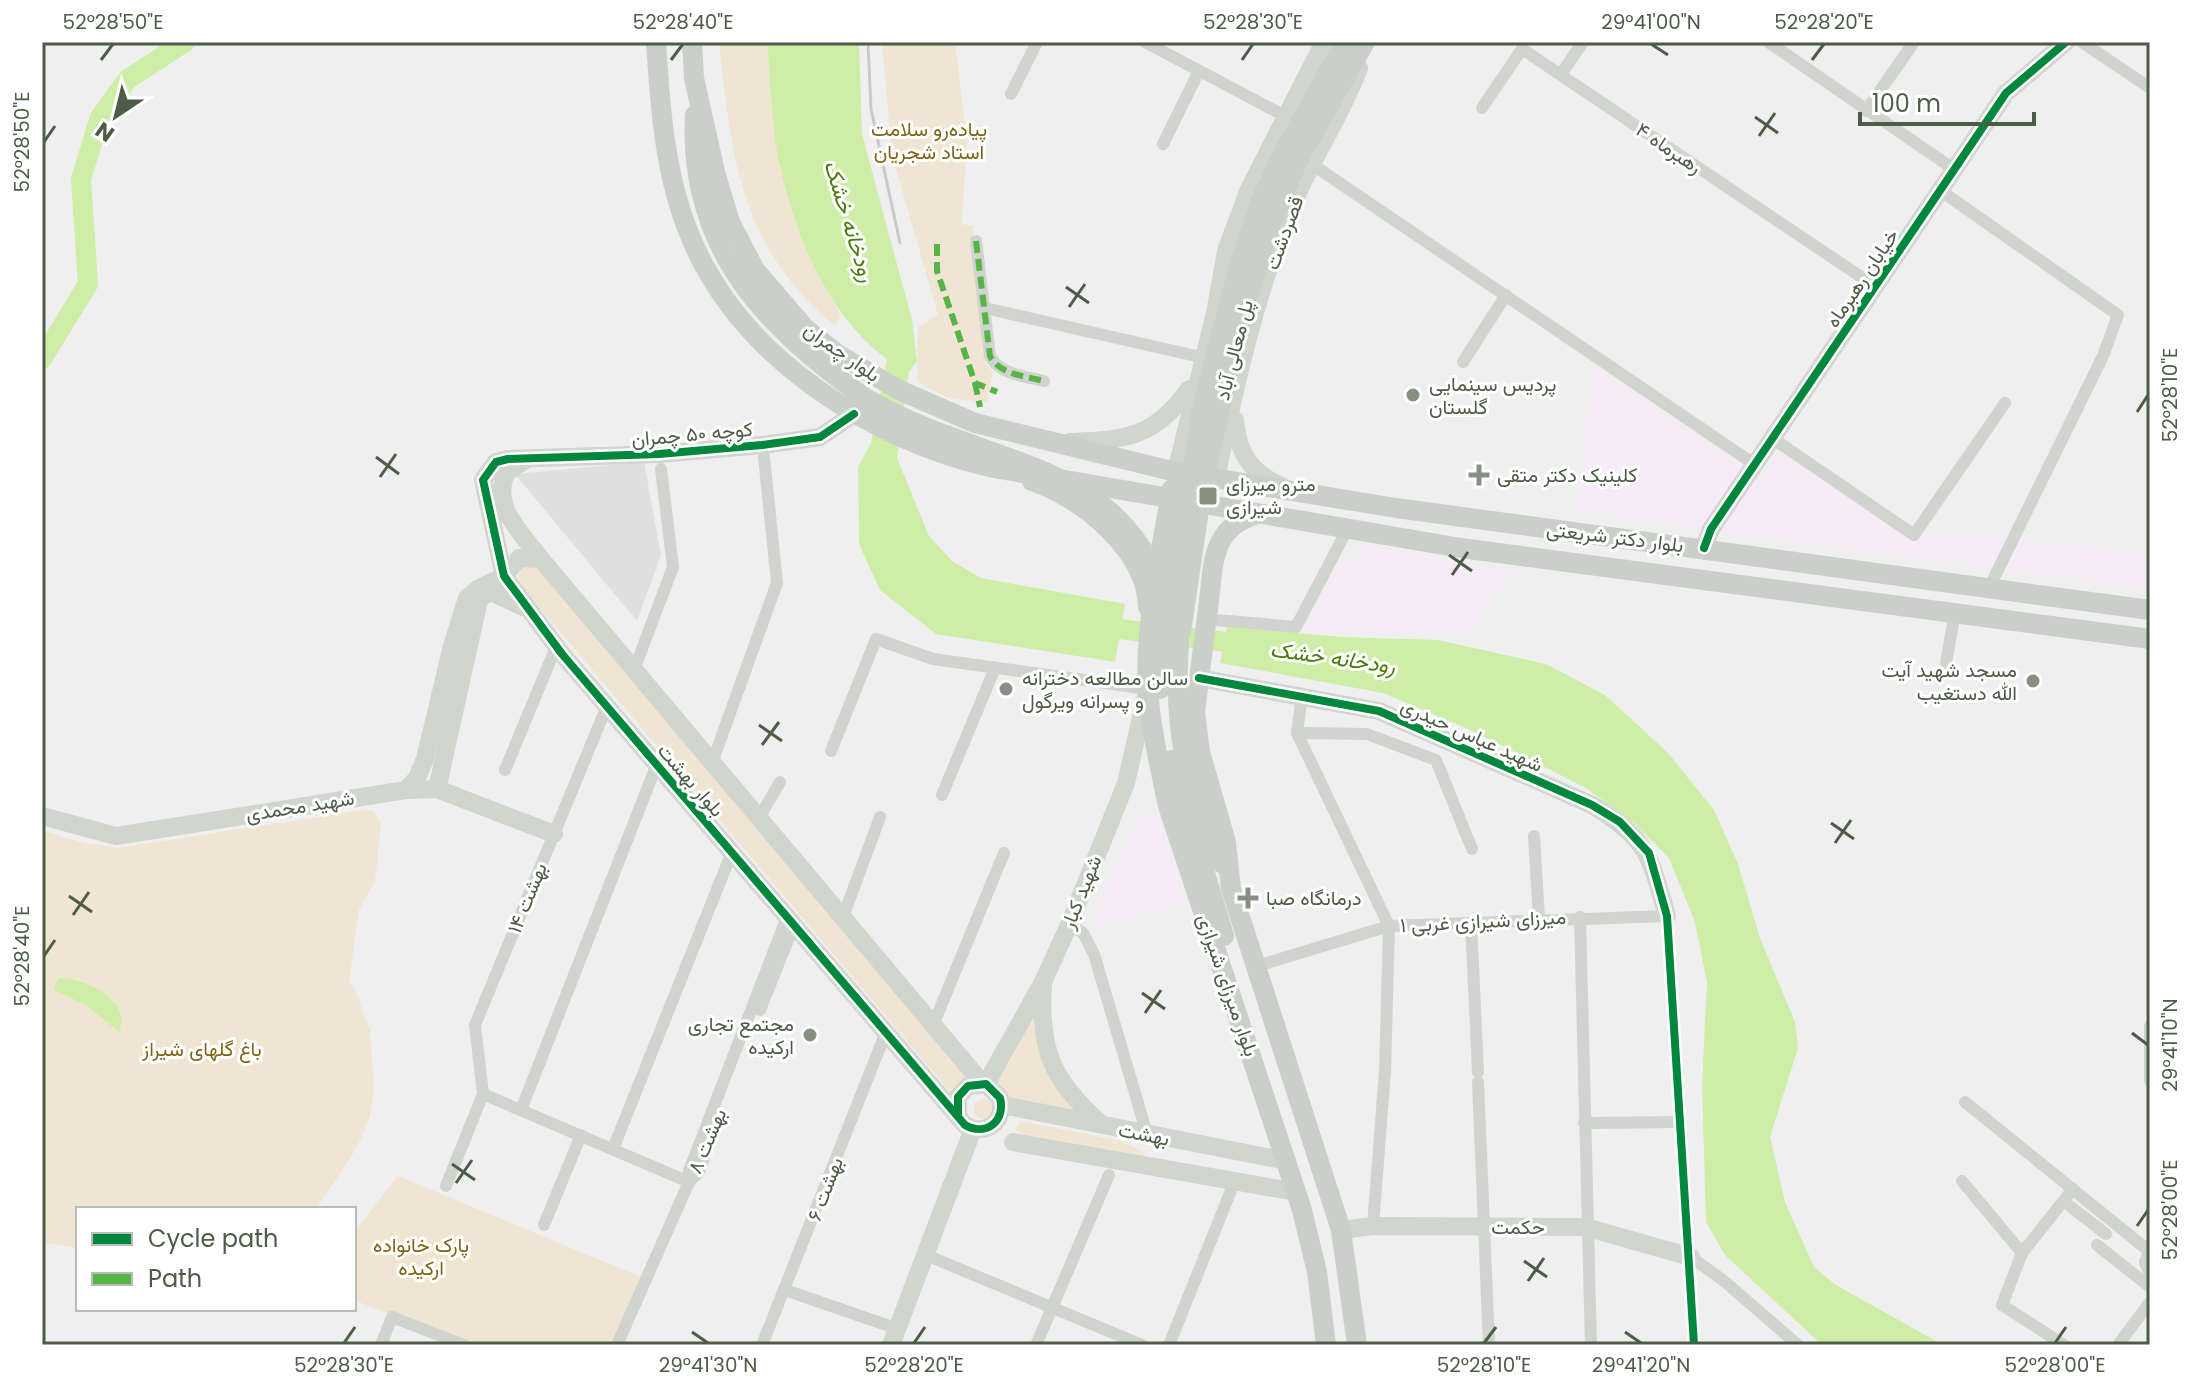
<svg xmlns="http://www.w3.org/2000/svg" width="2192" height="1387" viewBox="0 0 2192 1387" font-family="Poppins,Vazirmatn,sans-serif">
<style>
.commercial{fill:#f6ebf7}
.education{fill:#dedfde}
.green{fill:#f0e5d3}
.water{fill:#ceeea8}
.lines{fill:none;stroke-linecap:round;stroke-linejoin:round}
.river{stroke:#ceeea8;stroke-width:20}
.street{stroke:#d0d3ce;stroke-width:12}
.secondary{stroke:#d0d5ce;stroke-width:18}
.primary{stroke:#cad0c9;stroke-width:20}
.rail{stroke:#c8cac7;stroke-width:3}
.primary-bridge{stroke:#cad0c9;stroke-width:20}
.quiet{stroke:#57b447;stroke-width:6;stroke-dasharray:12 6;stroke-linecap:butt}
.cycleway-casing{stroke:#fff;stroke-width:13}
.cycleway{stroke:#00873e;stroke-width:8}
.ticks{fill:none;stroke:#4d5c46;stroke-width:3}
.poi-dot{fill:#868f82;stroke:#fff;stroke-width:3}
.labels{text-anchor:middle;stroke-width:6;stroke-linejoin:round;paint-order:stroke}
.park-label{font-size:20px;fill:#7f6416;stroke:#fff}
.street-label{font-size:20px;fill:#4d5c46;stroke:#fff}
.poi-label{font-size:20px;fill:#4d5c46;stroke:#fff;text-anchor:start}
.water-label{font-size:22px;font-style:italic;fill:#4a7e0c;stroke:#fff}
.neatline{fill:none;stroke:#4d5c46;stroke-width:3}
.ticks-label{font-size:20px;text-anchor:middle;fill:#4d5c46}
</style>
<rect width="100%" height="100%" fill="#efeff0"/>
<!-- commercial -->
<g class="commercial">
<polygon points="1595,368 1761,479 1779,453 1909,538 2028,539 2150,556 2150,589 1575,511"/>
<polygon points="1363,545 1420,553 1509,572 1471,633 1301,631 1342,560 1359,562"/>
<polygon points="1141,813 1151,814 1159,821 1184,903 1091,928 1132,825"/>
</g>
<!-- education -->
<polygon class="education" points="644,462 661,555 637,621 515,474"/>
<!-- green -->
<g class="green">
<path d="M 719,42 L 767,42 C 770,79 770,117 778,153 C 789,211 815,263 841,315 L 835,326 C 740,248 731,155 719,42 Z"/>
<polygon points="882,42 955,42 967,141 962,224 973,226 985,363 993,372 987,402 948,398 917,382 918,327 938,315 892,155"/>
<polygon points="538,565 973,1078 953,1095 522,587 518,576 522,567"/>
<path d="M 362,810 L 374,811 L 381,824 L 375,881 L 359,910 L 349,982 C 363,1000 360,1012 370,1029 C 371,1053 376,1080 372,1104 C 366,1143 337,1177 316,1209 L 78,1209 L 78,1248 L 42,1243 L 42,830 L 84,843 L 119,848 Z"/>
<path d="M 1035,1005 C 1041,1053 1044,1079 1079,1116 L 1013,1104 L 997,1081 L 1016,1051 Z"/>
<circle cx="984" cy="1109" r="10"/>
<polygon points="1021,1121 1122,1141 1144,1153 1146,1158 1023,1136 1015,1129"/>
<polygon points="398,1176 646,1279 617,1345 464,1345 354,1300 354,1232"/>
</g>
<!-- water -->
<g class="water">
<path d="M 767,42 L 859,42 L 862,134 L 912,320 L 917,361 L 909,372 L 897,458 L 929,536 L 952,561 L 981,578 L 1125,604 L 1115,662 L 936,634 L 880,590 L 859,544 L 858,467 L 871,443 L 887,359 C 825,314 791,225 777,152 C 771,116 770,78 767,42 Z"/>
<polygon points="1227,627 1343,637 1438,640 1546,664 1605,695 1668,753 1714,810 1738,864 1760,938 1795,1022 1798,1048 1770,1137 1785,1202 1814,1267 1836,1285 1943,1345 1822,1345 1725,1255 1706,1222 1702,1084 1707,982 1695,922 1669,858 1634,823 1586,788 1473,731 1383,693 1220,663"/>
<path d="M 58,978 C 84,978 132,999 119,1032 L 86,1005 L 58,992 L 54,989 Z"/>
</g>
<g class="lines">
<!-- river -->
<g class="river">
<polyline points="42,359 88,284 81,179 100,117 128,79 185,42"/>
<polyline points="1095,626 1250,645"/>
</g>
<!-- street -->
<g class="street">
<polyline points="1145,42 1283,115"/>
<polyline points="1768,42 1955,170"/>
<polyline points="2082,42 2150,88"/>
<polyline points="1561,74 1583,42"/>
<polyline points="1011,94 1037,42"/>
<polyline points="1482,108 1522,49 1876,287"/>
<polyline points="1866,111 1914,42"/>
<polyline points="1163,144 1199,71"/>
<polyline points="1313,165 1754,464"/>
<polyline points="1941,191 2118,315 2103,356 1989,588"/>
<path d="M 976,241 L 990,356 C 1000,375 1025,376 1044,381"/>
<polyline points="985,308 1205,358"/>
<polyline points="1463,362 1506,295"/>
<polyline points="1772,438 1914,535 2005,403"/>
<polyline points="1205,619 1296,627 1349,526"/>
<polyline points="1946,663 1955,613"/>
<polyline points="634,670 673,567 661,469"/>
<polyline points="1297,733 1389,926 1385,1071 1373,1226"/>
<polyline points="1297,733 1367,734 1436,760 1472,849"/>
<polyline points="1297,733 1302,696"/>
<polyline points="831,751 876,639 933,659 1148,689"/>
<polyline points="712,763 777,583 764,457"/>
<polyline points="505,770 556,647"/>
<polyline points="942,795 995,668"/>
<polyline points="759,818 780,782"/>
<polyline points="1534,836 1539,919"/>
<polyline points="843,917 880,817"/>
<polyline points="1580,917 1591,1345"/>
<polyline points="1471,923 1478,1072"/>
<polyline points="1069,925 1083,933 1094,954 1147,1134"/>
<polyline points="1257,966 1389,926 1667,916 1694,1345"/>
<polyline points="760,1010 794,925"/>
<polyline points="934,1023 1004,853"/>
<polyline points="2150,1026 2150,1081"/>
<polyline points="1478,1082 1489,1345"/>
<polyline points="483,1094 689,1182"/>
<polyline points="1965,1102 2149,1251"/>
<polyline points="521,1110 657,764"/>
<polyline points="1584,1123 1679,1122"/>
<polyline points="613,1149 732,852"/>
<polyline points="1962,1181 2022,1253 2002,1305 2064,1345"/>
<polyline points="689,1182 699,1172 717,1121"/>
<polyline points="446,1186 483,1094 475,1025 607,706"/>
<polyline points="2071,1207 2106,1234"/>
<polyline points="544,1225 581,1135"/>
<polyline points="2097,1245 2150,1287"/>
<polyline points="2150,1250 2145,1262 2150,1275"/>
<polyline points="2022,1253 2073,1189"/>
<polyline points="926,1255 1142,1345"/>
<polyline points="1691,1257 1724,1281 1798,1345"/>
<polyline points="785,1290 898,1329"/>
<polyline points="381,1345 392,1317 464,1345"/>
<polyline points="617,1345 689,1182 689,1171 787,917"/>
<polyline points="762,1345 886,1032"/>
<polyline points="1036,1345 1109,1175"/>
<polyline points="1169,1345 1234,1183"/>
<polyline points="2118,1345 2150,1302"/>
</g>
<!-- secondary -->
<g class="secondary">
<path d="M 854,414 L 820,437 L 762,445 L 659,454 L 508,459 L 496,462 L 483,480 L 504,576 L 562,654 L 965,1125 C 986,1137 1006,1121 1000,1098 L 986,1084 L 968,1086 L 958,1097 L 958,1116"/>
<path d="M 1235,420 C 1238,453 1250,472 1281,486"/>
<path d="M 1070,442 C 1127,440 1155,437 1189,389"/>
<path d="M 525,460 L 507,472 C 490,506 521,532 541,559 L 983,1084"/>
<polyline points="1176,472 1215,313 1226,251 1249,189 1324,42"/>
<path d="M 1216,479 C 1234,388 1259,279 1297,195 C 1316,152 1343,112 1359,68"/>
<polyline points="1704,548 1711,529 2006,93 2066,42"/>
<path d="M 1199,678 L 1379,711 L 1592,805 C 1649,840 1649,854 1667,916"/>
<polyline points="437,789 479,600 489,591 523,607"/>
<polyline points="406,790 417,778 425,759 452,646 467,598 479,588 504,576 519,558 541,559"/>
<polyline points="42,816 116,836 406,790 437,789 554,834"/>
<path d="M 1043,985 C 1039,1050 1052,1080 1100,1123"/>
<polyline points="986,1084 1043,982 1069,925 1126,783 1146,696"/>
<polyline points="1002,1105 1287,1161"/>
<polyline points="1013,1142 1296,1192"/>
<polyline points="1341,1230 1373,1226 1585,1227 1691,1257"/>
<polyline points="891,1345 973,1129"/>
</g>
<!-- primary -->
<g class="primary">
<path d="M 656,42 C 660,107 665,178 691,238 C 741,358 872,441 994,468 L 1461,548 L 2150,639"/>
<polyline points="692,42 694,78 715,172 730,222 755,270 805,328 836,353 899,390 975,423 1176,472 1396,508 2150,610"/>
<path d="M 695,115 C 688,246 763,326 864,397"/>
<polyline points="1242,315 1269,229 1299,158 1365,42"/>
<path d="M 1032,481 C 1082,498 1147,550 1148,607"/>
<path d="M 1172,489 C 1161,549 1144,630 1148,690 C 1151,729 1160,768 1168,806 L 1302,1210 L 1317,1272 L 1326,1345"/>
<path d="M 1208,609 C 1214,565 1209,528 1258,514"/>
<path d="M 1179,644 C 1173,733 1186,781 1221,863"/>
<polyline points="1202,655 1195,712 1200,752 1226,842 1231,889 1341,1230 1357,1345"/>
<polyline points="1160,689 1167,625"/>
<polyline points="1171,760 1224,936"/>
</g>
<!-- rail -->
<polyline class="rail" points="868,42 871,109 900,243"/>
<!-- primary-bridge -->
<g class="primary-bridge">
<path d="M 864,397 C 1001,478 1138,449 1179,644"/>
<polyline points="1167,625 1203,403 1240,263 1261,200 1285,150 1345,42"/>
<polyline points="1181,632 1203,483 1242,315"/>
<polyline points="1202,655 1208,609"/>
</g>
<!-- quiet -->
<g class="quiet">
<path d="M 976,241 L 990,356 C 1000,375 1025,376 1044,381"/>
<polyline points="937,244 937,271 975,383 997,392"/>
<polyline points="975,383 980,407"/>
</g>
<!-- cycleway casing -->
<g class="cycleway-casing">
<g id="cycleway">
<path d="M 854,414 L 820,437 L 762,445 L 659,454 L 508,459 L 496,462 L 483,480 L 504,576 L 562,654 L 965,1125 C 986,1137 1006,1121 1000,1098 L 986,1084 L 968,1086 L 958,1097 L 958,1116"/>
<polyline points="1704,548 1711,529 2006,93 2066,42"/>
<polyline points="1199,678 1379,711 1592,805 1620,822 1649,853 1667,916 1694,1345"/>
</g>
</g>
<!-- cycleway -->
<use href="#cycleway" class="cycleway"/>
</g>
<!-- ticks -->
<path class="ticks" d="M 1651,44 L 1668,55M 101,60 L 113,44M 671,60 L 683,44M 1242,60 L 1253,44M 1812,60 L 1824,44M 1755,117 L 1778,133M 1759,136 L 1775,113M 44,142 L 55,126M 1066,287 L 1089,303M 1069,307 L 1085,284M 2137,412 L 2148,395M 376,457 L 399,474M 380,477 L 396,454M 1449,555 L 1472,571M 1452,575 L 1468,552M 759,725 L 782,741M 762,745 L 779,722M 1831,823 L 1854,839M 1835,843 L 1851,820M 69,896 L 92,912M 73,915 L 89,892M 44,956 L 55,940M 1142,993 L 1165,1009M 1145,1013 L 1161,990M 2132,1033 L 2148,1045M 452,1164 L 475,1180M 456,1183 L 472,1160M 2137,1226 L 2148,1210M 1524,1261 L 1547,1277M 1528,1281 L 1544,1258M 692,1332 L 708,1343M 1625,1332 L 1641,1343M 344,1343 L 355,1327M 914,1343 L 925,1327M 1484,1343 L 1496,1327M 2055,1343 L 2066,1327"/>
<!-- markers -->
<g class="poi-dot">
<circle cx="1413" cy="395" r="8"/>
<path d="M1475 463h8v8h8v8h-8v8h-8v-8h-8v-8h8z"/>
<rect x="1198" y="486" width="20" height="20" rx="4"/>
<circle cx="2033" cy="681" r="8"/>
<circle cx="1006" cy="689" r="8"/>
<path d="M1244 886h8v8h8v8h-8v8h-8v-8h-8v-8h8z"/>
<circle cx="810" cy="1035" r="8"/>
</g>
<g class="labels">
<!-- park labels -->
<g class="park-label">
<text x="929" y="136">پیاده‌رو سلامت<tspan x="929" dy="23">استاد شجریان</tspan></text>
<text x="202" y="1056">باغ گلهای شیراز</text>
<text x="421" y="1252">پارک خانواده<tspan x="421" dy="23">ارکیده</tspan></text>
</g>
<!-- street labels -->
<g class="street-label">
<text transform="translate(1669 148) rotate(34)" y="7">۴ رهبرماه</text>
<text transform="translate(1284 233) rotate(-70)" y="7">قصردشت</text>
<text transform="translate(1862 278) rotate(-56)" y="7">خیابان رهبرماه</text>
<text transform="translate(1234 350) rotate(-76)" y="7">پل معالی آباد</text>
<text transform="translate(842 352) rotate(35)" y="7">بلوار چمران</text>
<text transform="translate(692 434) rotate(-5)" y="7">کوچه ۵۰ چمران</text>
<text transform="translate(1615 537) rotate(7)" y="7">بلوار دکتر شریعتی</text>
<text transform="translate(1472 735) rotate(24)" y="7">شهید عباس حیدری</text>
<text transform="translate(691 780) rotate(49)" y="7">بلوار بهشت</text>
<text transform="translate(300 806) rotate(-9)" y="7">شهید محمدی</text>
<text transform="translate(1081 892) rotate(-68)" y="7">شهید کبار</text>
<text transform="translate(527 898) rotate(-68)" y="7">۱۴ بهشت</text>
<text transform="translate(1483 921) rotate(-3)" y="7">۱ میرزای شیرازی غربی</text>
<text transform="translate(1228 985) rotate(71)" y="7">بلوار میرزای شیرازی</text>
<text transform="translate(1144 1134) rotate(11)" y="7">بهشت</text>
<text transform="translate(707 1141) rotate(-67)" y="7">۸ بهشت</text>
<text transform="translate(825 1189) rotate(-69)" y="7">۶ بهشت</text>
<text x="1518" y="1234">حکمت</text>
</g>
<!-- poi labels -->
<g class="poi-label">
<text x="1429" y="391">پردیس سینمایی<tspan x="1429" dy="23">گلستان</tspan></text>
<text x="1497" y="482">کلینیک دکتر متقی</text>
<text x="1226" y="491">مترو میرزای<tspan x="1226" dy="23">شیرازی</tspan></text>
<text x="2017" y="677" text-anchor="end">مسجد شهید آیت<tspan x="2017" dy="23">الله دستغیب</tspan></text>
<text x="1022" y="685">سالن مطالعه دخترانه<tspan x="1022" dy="23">و پسرانه ویرگول</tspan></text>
<text x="1266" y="905">درمانگاه صبا</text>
<text x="794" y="1031" text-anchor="end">مجتمع تجاری<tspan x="794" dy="23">ارکیده</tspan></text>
</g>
<!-- water labels -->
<g class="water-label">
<text transform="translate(850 221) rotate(73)" y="8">رودخانه خشک</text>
<text transform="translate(1333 657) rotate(8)" y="8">رودخانه خشک</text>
</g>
</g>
<!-- border -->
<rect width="2192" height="1387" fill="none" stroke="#ffffff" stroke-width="88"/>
<!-- legend -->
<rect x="76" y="1207" width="280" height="104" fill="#ffffff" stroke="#b8beb5" stroke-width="2"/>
<rect x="92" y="1233" width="40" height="12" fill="#00873e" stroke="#b8beb5" stroke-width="2"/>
<text x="148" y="1247" font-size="24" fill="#4d5c46">Cycle path</text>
<rect x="92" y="1273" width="40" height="12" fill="#57b447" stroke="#b8beb5" stroke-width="2"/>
<text x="148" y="1287" font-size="24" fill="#4d5c46">Path</text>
<!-- north arrow -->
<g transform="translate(116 116) rotate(215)" stroke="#ffffff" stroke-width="6" paint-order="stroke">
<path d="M0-6L14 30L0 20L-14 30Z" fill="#4d5c46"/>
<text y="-12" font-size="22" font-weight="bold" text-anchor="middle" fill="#4d5c46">N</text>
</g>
<!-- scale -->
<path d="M1860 112v12h174v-12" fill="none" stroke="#4d5c46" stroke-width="4"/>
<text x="1872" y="112" font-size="24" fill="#4d5c46" stroke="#ffffff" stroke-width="6" paint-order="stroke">100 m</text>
<rect x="44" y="44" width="2104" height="1299" class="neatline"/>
<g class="ticks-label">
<text x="113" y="29">52°28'50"E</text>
<text x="683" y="29">52°28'40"E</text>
<text x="1253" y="29">52°28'30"E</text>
<text x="1651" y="29">29°41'00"N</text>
<text x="1824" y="29">52°28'20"E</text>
<text transform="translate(22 142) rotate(-90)" y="7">52°28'50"E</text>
<text transform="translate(2170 395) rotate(-90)" y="7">52°28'10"E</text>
<text transform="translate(22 956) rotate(-90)" y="7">52°28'40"E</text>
<text transform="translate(2170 1045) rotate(-90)" y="7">29°41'10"N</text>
<text transform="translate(2170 1210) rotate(-90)" y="7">52°28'00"E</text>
<text x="344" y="1372">52°28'30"E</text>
<text x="708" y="1372">29°41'30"N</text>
<text x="914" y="1372">52°28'20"E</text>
<text x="1484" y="1372">52°28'10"E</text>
<text x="1641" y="1372">29°41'20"N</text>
<text x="2055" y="1372">52°28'00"E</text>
</g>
</svg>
